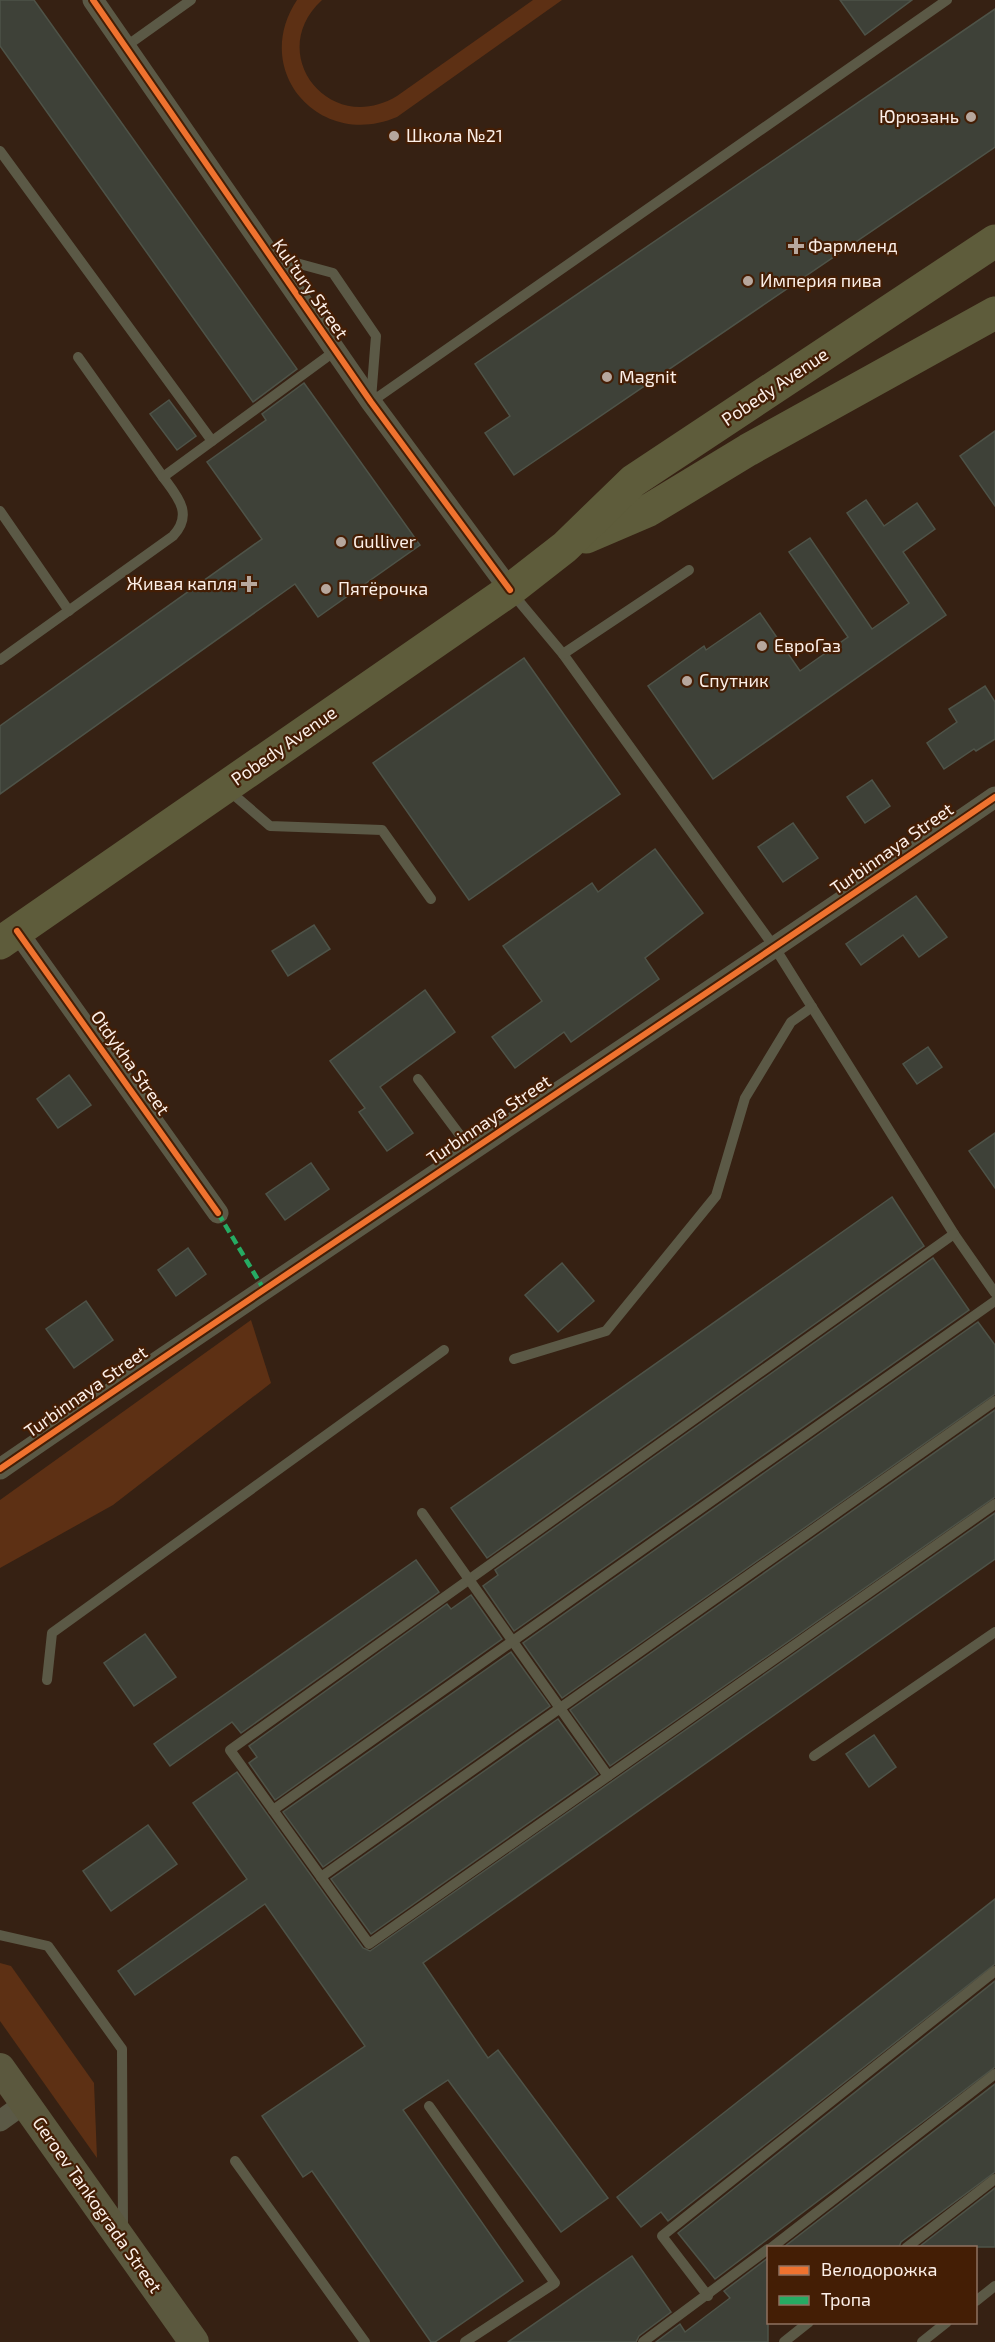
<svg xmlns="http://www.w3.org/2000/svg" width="995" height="2342" viewBox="0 0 995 2342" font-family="'Exo 2',sans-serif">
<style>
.green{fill:#5d3014}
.building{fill:#3e4138;stroke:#4e5348;stroke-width:1.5}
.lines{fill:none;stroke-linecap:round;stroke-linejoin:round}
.lane{stroke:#5b5946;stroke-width:10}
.street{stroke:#5b5946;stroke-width:21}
.secondary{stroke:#5b583e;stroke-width:30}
.primary{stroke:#5e5c3b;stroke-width:33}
.quiet{stroke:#26ab63;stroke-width:4.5;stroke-dasharray:9 4.5;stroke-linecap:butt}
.cycleway-casing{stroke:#441e05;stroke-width:10}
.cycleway{stroke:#ef722f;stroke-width:6}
.poi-dot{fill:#b7a79d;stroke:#441e05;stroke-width:2}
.labels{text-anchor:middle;stroke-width:4.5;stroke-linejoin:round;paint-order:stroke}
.poi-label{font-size:18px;fill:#fcefe8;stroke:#441e05;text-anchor:start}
.street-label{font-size:18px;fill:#fcefe8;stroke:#441e05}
</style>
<rect width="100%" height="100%" fill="#362113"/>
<!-- green -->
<g class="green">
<path d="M 297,0 L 322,0 C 264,53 329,137 397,96 L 533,0 L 562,0 L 397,117 C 320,150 250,71 297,0 Z"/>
<polygon points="251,1320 271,1383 113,1505 0,1568 0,1500"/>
<polygon points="0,1963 11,1966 94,2083 97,2158 0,2021"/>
</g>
<!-- building -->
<g class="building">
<polygon points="0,0 34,0 297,369 253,402 0,46"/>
<polygon points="840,0 912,0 865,35"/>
<polygon points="995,9 995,147 514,475 485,433 510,416 475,364"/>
<polygon points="304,383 420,545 318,617 295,584 0,794 0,726 262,539 207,462 266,420 262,414"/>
<polygon points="169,400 196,436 177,450 150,414"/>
<polygon points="995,431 995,506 960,456"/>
<polygon points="866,500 884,526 917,503 935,529 903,552 946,615 713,779 648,686 704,646 706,650 760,613 800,671 848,637 789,552 810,538 872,629 909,603 847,513"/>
<polygon points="524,658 620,794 469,900 373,763"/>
<polygon points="985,686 995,702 995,739 976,751 974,749 944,769 927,743 957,722 949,709"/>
<polygon points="872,780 890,806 865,823 847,797"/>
<polygon points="793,823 818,858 783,882 758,847"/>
<polygon points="655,849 703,913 645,958 659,979 571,1042 564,1032 515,1068 492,1037 542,1001 503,946 592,883 598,892"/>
<polygon points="916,896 947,937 919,957 903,935 861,965 846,944"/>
<polygon points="314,925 330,949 288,976 272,951"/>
<polygon points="425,990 455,1032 380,1087 413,1133 387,1151 359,1112 365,1108 330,1061"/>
<polygon points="928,1047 942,1067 917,1084 903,1064"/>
<polygon points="69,1075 91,1105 58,1128 37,1099"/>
<polygon points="995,1133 995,1188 969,1151"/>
<polygon points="311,1163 329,1189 285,1220 266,1194"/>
<polygon points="892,1197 924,1246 487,1558 451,1508"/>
<polygon points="188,1248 206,1274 176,1296 158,1270"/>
<polygon points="933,1258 969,1310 514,1631 483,1586 498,1575 495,1570"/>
<polygon points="562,1263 594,1301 558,1332 525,1295"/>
<polygon points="86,1301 113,1340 74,1368 46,1329"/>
<polygon points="978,1322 995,1345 995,1394 562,1698 523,1643"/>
<polygon points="995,1410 995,1497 610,1766 570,1710"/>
<polygon points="995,1513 995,1559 423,1963 488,2058 498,2050 608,2198 561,2232 448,2080 403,2110 523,2281 435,2342 431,2342 312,2171 303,2177 262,2116 365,2046 265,1904 135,1995 118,1971 247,1879 193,1803 237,1772 363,1948 370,1951"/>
<polygon points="416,1560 439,1592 241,1733 232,1722 170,1766 154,1744"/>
<polygon points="471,1595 502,1639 275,1800 249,1763 257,1757 249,1746 447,1604 451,1609"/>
<polygon points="145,1634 176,1677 134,1706 104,1663"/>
<polygon points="511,1652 550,1706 323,1867 283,1812"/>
<polygon points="558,1719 598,1774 371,1934 331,1879"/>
<polygon points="874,1735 896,1767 869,1787 846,1754"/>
<polygon points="148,1825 177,1864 111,1911 83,1871"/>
<polygon points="995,1899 995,1964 668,2221 661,2212 641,2227 617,2197"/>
<polygon points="995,1981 995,2067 715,2279 678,2233"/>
<polygon points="995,2084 995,2172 901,2242 899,2247 784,2247"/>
<polygon points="995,2188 995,2247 919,2247"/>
<polygon points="632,2256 671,2312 639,2336 636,2342 508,2342"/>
<polygon points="768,2258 768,2342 656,2342 680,2324 685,2332 730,2298 724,2291"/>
</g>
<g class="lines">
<!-- lane -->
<g class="lane">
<polyline points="125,47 191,0"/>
<polyline points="0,151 212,441"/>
<polyline points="274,257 333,273 376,336 371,399"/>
<polyline points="78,357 163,477"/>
<polyline points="371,402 947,0"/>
<polyline points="0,511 69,611"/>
<polyline points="512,593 563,654 775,948 954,1234 995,1293"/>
<polyline points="563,654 689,570"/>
<path d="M 0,660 L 173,536 C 194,514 177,496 163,477 L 335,351"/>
<polyline points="227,789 270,826 382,830 431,899"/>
<polyline points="418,1079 471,1150"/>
<polyline points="954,1234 230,1750 369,1944 995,1504"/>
<polyline points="514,1359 606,1331 716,1196 745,1098 791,1022 812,1007"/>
<polyline points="422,1513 608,1776"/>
<polyline points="47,1680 52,1633 444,1350"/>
<polyline points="814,1756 995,1632"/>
<polyline points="273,1810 995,1301"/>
<polyline points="321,1877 995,1401"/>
<polyline points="0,1935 48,1946 122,2049 123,2230"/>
<polyline points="429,2106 555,2283 465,2342"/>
<polyline points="235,2161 365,2342"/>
<polyline points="771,2248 995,2074"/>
<polyline points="906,2248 995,2179"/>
<polyline points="708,2296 662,2236 995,1971"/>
<polyline points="976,2301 995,2286"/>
<polyline points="643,2342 768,2249"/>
<polyline points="784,2342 809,2322"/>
<polyline points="922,2342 947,2322"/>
</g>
<!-- street -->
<g class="street">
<polyline points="93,0 371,402 510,590"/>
<polyline points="17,931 218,1213"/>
<path d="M 0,1469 C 330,1242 665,1024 995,797"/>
<polyline points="0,2121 25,2103"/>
</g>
<!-- secondary -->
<polyline class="secondary" points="0,2068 194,2342"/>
<!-- primary -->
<g class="primary">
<polyline points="586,537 649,510 748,450 995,313"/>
<polyline points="0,943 510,590 565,547 633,481 995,241"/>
</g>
<!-- quiet -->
<polyline class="quiet" points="218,1213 263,1288"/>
<!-- cycleway casing -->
<g class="cycleway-casing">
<g id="cycleway">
<polyline points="93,0 371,402 510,590"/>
<polyline points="17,931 218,1213"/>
<path d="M 0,1469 C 330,1242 665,1024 995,797"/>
</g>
</g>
<!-- cycleway -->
<use href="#cycleway" class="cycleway"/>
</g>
<!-- markers -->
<g class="poi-dot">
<circle cx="971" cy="117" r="6"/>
<circle cx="394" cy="136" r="6"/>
<path d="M793 237h6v6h6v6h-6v6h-6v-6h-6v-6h6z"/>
<circle cx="748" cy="281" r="6"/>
<circle cx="607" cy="377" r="6"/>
<circle cx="341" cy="542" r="6"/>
<path d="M246 575h6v6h6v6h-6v6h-6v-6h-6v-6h6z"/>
<circle cx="326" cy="589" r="6"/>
<circle cx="762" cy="646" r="6"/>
<circle cx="687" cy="681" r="6"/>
</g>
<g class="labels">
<!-- poi labels -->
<g class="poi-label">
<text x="959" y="123" text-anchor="end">Юрюзань</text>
<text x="406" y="142">Школа №21</text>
<text x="808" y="252">Фармленд</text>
<text x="760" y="287">Империя пива</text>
<text x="619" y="383">Magnit</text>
<text x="353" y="548">Gulliver</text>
<text x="237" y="590" text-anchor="end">Живая капля</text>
<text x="338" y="595">Пятёрочка</text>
<text x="774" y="652">ЕвроГаз</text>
<text x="699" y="687">Спутник</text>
</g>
<!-- street labels -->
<g class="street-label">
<text transform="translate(310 289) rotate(55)" y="6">Kul'tury Street</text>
<text transform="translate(775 387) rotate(-34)" y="6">Pobedy Avenue</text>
<text transform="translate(284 746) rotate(-35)" y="6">Pobedy Avenue</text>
<text transform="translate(892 849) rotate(-35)" y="6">Turbinnaya Street</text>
<text transform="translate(130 1063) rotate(55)" y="6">Otdykha Street</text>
<text transform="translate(489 1120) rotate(-34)" y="6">Turbinnaya Street</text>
<text transform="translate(86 1392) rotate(-35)" y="6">Turbinnaya Street</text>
<text transform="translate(97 2205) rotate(55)" y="6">Geroev Tankograda Street</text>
</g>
</g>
<!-- legend -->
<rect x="767" y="2246" width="210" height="78" fill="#441e05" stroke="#8e7260" stroke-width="1.5"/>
<rect x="779" y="2266" width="30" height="9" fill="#ef722f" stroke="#8e7260" stroke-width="1.5"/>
<text x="821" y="2276" font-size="18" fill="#fcefe8">Велодорожка</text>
<rect x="779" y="2296" width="30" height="9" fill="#26ab63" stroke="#8e7260" stroke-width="1.5"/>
<text x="821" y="2306" font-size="18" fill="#fcefe8">Тропа</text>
</svg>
